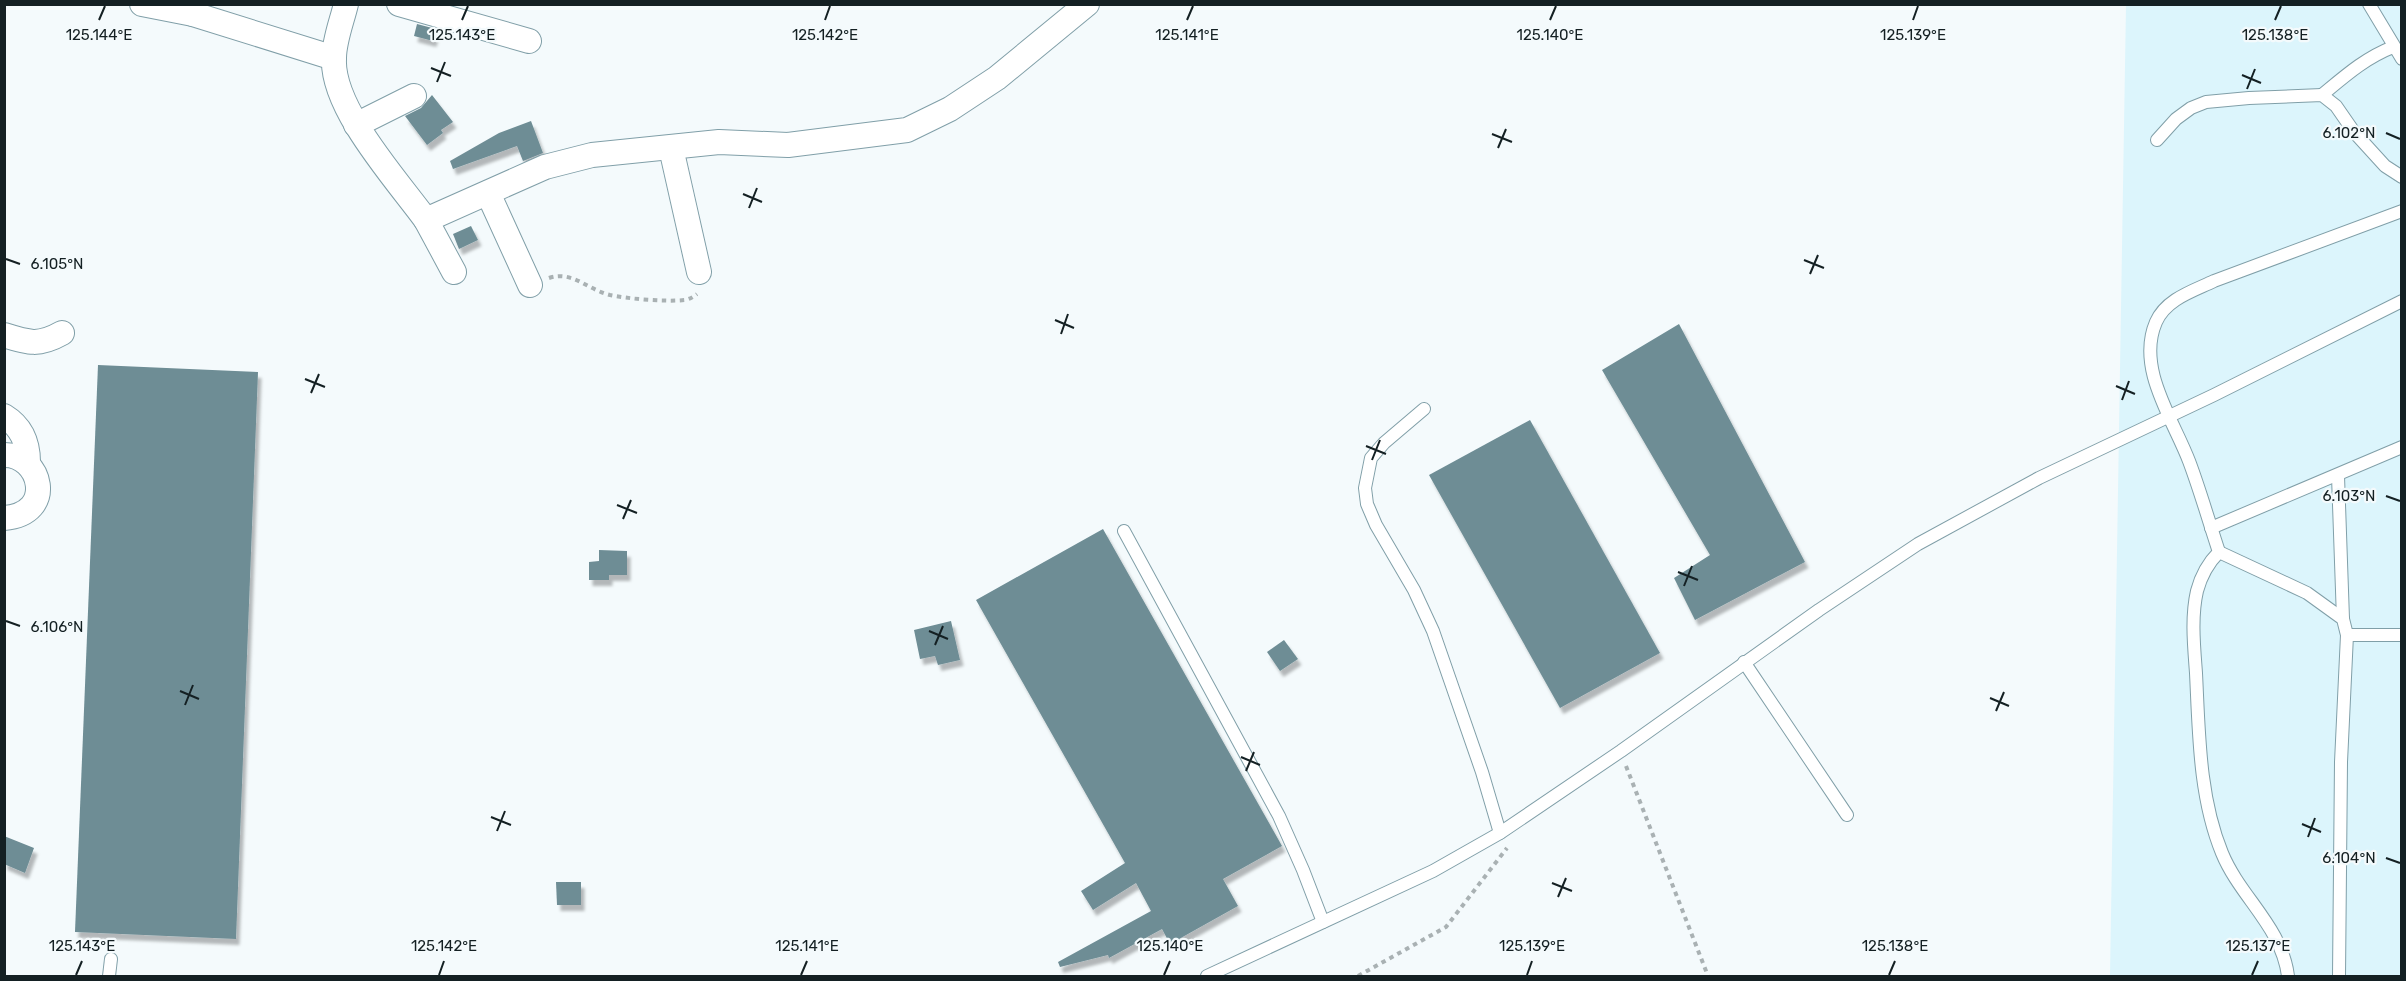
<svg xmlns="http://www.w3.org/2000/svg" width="2406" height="981" viewBox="0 0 2406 981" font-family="Rubik,sans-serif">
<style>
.built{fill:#dcf5fc}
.building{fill:#6e8d95;filter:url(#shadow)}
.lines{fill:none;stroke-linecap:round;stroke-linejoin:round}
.lane-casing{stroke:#809fa8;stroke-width:14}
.street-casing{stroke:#809fa8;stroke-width:26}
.path{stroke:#a9b1b3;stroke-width:4;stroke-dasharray:4.5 4.5;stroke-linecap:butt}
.lane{stroke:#fff;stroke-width:12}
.street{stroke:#fff;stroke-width:24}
.ticks{fill:none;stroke:#142023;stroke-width:2}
.ticks-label{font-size:15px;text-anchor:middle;fill:#142023;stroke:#f4fafc;stroke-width:4.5;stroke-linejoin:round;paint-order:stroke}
</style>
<defs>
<filter id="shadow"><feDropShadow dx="3.5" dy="6" stdDeviation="1.5" flood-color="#0004"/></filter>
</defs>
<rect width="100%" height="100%" fill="#f4fafc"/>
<!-- built -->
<polygon class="built" points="2126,5 2401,5 2401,976 2110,976"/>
<!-- building -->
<g class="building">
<polygon points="417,24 436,29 433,41 414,36"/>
<polygon points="432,95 453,122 441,130 443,133 427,145 405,116 421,108"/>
<polygon points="531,121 543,153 523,161 517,146 453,169 450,161 499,133"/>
<polygon points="471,226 478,240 459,249 453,234"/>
<polygon points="1679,324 1805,562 1695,620 1674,578 1710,555 1602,370"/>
<polygon points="98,365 258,372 236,939 75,932"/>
<polygon points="1530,420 1660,653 1560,708 1429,475"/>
<polygon points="1103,529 1282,846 1223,879 1238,906 1170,944 1162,929 1109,958 1108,955 1060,967 1058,962 1151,911 1136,883 1093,910 1081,891 1125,863 976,600"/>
<polygon points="599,550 627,551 627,575 609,575 609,580 589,580 589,562 599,561"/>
<polygon points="951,621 960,660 938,665 935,656 920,659 914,630"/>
<polygon points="1284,640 1298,659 1280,671 1267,652"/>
<polygon points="4,836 34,848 25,873 4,864"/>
<polygon points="556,882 581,882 581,905 557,905"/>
</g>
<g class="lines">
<!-- lane casing -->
<g class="lane-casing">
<g id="lane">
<polyline points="2369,4 2402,59"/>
<path d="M 2322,95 C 2345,76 2365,58 2393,47"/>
<polyline points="2157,140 2176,119 2191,108 2206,102 2249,98 2322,95 2336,106 2354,132 2385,166 2402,177"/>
<polyline points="1424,409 1384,443 1371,458 1365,488 1367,504 1376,525 1414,590 1433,631 1482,772 1500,833"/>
<polyline points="2338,476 2343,619"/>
<polyline points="2211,528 2402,447"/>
<polyline points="1124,531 1279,816 1303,870 1323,922"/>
<polyline points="2219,552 2307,593 2343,619 2347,635 2341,762 2339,976"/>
<polyline points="2347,635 2402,635"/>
<polyline points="1744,662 1847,815"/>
<polyline points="109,976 111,959"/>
<polyline points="1207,976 1433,871 1500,833 1621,751 1819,610 1918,544 2039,478 2214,395 2402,301"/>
<path d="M 2288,976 C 2282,927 2240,897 2222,853 C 2199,797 2199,733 2196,673 C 2194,646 2191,617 2197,591 C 2201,576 2208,563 2219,552 C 2209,522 2200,490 2189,461 C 2173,419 2136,368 2156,322 C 2166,299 2193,291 2214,281 L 2402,211"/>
</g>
</g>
<!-- street casing -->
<g class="street-casing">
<g id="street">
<polyline points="142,4 193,14"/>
<polyline points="195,4 193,14 334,58"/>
<path d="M 346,4 C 342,21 334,41 334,58 C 331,108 397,180 426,220 L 545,167 L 592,155 L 719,142 L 788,145 L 907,130 L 950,109 L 997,78 L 1087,4"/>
<polyline points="399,4 529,41"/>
<polyline points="356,125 414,96"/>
<polyline points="671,148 699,272"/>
<polyline points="488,193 530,285"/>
<polyline points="426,220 454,272"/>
<path d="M 4,335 C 29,343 39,346 62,333"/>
<path d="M 4,416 C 22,427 28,443 28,462"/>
<path d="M 4,455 C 41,454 57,514 4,518"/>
</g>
</g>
<!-- path -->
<g class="path">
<path d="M 549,278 C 572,270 588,290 610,295 C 630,299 664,302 685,300 C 690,299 693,297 697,294"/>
<polyline points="1626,766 1708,976"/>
<polyline points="1358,976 1446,927 1507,848"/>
</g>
<!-- lane -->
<use href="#lane" class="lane"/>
<!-- street -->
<use href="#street" class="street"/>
</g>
<!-- ticks -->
<path class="ticks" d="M 99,20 L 105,6M 462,20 L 468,6M 825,20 L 830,6M 1187,20 L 1193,6M 1550,20 L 1556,6M 1913,20 L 1918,6M 2275,20 L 2281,6M 431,68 L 451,76M 2242,75 L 2261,83M 437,82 L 445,62M 2247,89 L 2255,69M 2386,133 L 2400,139M 1492,134 L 1512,142M 1498,148 L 1506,129M 743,194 L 762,202M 749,208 L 757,188M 6,259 L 20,264M 1804,260 L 1824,268M 1810,274 L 1818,255M 1055,320 L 1074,328M 1061,334 L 1068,314M 305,379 L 325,387M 2116,386 L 2135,394M 311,393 L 319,374M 2122,400 L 2129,381M 1366,446 L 1386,454M 1372,460 L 1380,440M 2386,496 L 2400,501M 617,505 L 637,513M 623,519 L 631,500M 1678,572 L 1698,580M 1684,586 L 1692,566M 6,621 L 20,626M 929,631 L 948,639M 935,645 L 943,626M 180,691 L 199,699M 1990,698 L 2009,706M 185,705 L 193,685M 1996,711 L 2004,692M 1241,757 L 1260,765M 1246,771 L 1254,752M 491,817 L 511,825M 2302,824 L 2321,832M 497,831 L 505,811M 2308,837 L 2315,818M 2386,858 L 2400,863M 1552,883 L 1572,891M 1558,897 L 1566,878M 76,975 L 82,961M 439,975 L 444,961M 801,975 L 807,961M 1164,975 L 1170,961M 1527,975 L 1532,961M 1889,975 L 1895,961M 2252,975 L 2258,961"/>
<g class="ticks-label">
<text x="99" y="40">125.144°E</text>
<text x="462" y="40">125.143°E</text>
<text x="825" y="40">125.142°E</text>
<text x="1187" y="40">125.141°E</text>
<text x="1550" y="40">125.140°E</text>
<text x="1913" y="40">125.139°E</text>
<text x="2275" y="40">125.138°E</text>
<text x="2349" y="138">6.102°N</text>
<text x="57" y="269">6.105°N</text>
<text x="2349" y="501">6.103°N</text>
<text x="57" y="632">6.106°N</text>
<text x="2349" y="863">6.104°N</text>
<text x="82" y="951">125.143°E</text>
<text x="444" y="951">125.142°E</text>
<text x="807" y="951">125.141°E</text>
<text x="1170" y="951">125.140°E</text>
<text x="1532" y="951">125.139°E</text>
<text x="1895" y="951">125.138°E</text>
<text x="2258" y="951">125.137°E</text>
</g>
<!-- border -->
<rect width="2406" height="981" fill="none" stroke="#142023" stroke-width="12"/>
</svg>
